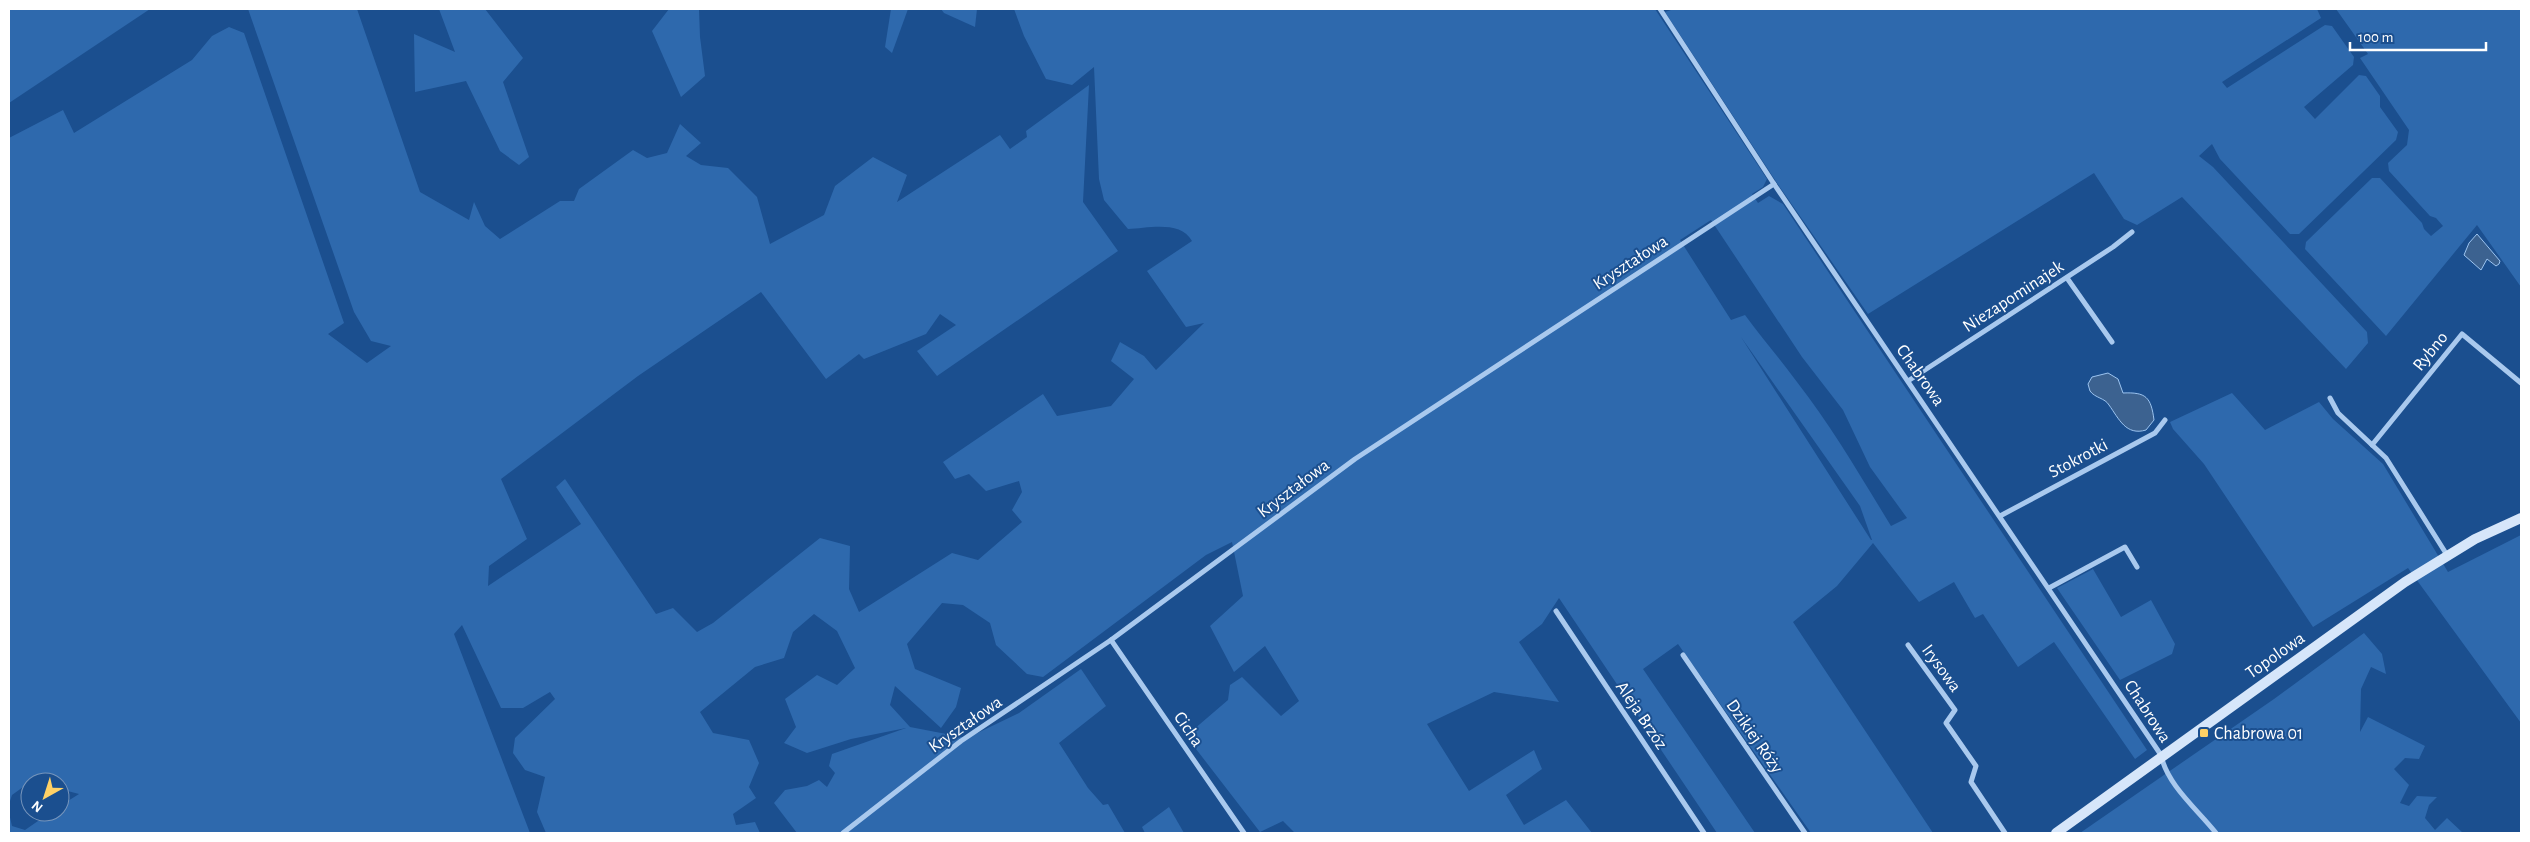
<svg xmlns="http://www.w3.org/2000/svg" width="2530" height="842" viewBox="0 0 2530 842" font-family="'Alegreya Sans',sans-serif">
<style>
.green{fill:#2e69ad;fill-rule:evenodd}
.water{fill:#3c6290;stroke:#9cc4f0}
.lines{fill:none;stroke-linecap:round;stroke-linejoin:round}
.street{stroke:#a9c9ee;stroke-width:5}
.secondary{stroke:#d6e6fa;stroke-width:10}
.poi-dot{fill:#ffd166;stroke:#1b4f8f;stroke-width:2}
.labels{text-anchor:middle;stroke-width:4;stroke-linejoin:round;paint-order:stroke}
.street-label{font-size:18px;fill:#fff;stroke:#1b4f8f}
.poi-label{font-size:18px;fill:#fff;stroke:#1b4f8f;text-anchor:start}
</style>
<rect width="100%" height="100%" fill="#1b4f8f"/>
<!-- green -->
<g class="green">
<polygon points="9,9 150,9 9,103"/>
<path d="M 248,9 L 357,9 L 420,192 L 469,220 L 474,202 L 485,226 L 500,239 L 560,201 L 574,201 L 579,189 L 633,150 L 647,158 L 667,153 L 680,124 L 701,143 L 686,156 L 701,165 L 728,168 L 757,197 L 770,244 L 824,215 L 835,186 L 873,157 L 907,175 L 897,202 L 1000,135 L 1010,149 L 1027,137 L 1026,131 L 1089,85 L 1083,202 L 1118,251 L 937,376 L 917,351 L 956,325 L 940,314 L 926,334 L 864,359 L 859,354 L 826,379 L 761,292 L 638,376 L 501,479 L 527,539 L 489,566 L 488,586 L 581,524 L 556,487 L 565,479 L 656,614 L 673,608 L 697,632 L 713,623 L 820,538 L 850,546 L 849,589 L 859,612 L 952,553 L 978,560 L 1022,522 L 1012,510 L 1022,492 L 1019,481 L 986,491 L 969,474 L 955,479 L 943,462 L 1043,394 L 1057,416 L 1111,406 L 1134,379 L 1111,361 L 1120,342 L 1144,356 L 1156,370 L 1204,323 L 1186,327 L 1147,271 L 1192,241 C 1181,220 1148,228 1128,229 L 1104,200 L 1099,179 L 1094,67 L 1072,85 L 1046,79 L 1024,36 L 1014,9 L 1655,9 L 1767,179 L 1763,187 L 1752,194 L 1758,203 L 1769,196 L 1783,204 L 2147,750 L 2135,759 L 2054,642 L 2018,667 L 1983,614 L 1975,618 L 1954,582 L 1919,602 L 1873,543 L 1837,586 L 1793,622 L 1933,833 L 1811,833 L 1678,644 L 1643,669 L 1755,833 L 1717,833 L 1559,598 L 1542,624 L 1519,642 L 1559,702 L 1494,692 L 1427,724 L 1469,791 L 1534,750 L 1542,769 L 1506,795 L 1524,825 L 1566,800 L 1592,833 L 1295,833 L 1283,821 L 1260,832 L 1186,736 L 1228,700 L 1230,685 L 1242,677 L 1281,716 L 1299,701 L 1265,646 L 1234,672 L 1210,626 L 1243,596 L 1232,542 L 1206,555 L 1043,677 L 1027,674 L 996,645 L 990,623 L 963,605 L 942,603 L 907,644 L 915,669 L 961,688 L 956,707 L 941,728 L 895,686 L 890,705 L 910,727 L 967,738 L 1019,713 L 1081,669 L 1106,706 L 1059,743 L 1088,788 L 1103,805 L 1108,804 L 1125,833 L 797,833 L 774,803 L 785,790 L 807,786 L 819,780 L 827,787 L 835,773 L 829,766 L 832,754 L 906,728 L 851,739 L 807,753 L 784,743 L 796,727 L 785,699 L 817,675 L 837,685 L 855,668 L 837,631 L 814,614 L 793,632 L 784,658 L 755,667 L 700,712 L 713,733 L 749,740 L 759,763 L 749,787 L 756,798 L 733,814 L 736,825 L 755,822 L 760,833 L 546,833 L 537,812 L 545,777 L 525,770 L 513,753 L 515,738 L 555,699 L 550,692 L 523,708 L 501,708 L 462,625 L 454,634 L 530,833 L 9,833 L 9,813 L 12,826 L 25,830 L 51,812 L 60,812 L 60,806 L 79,794 L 60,789 L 60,782 L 30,782 L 12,795 L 9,804 L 9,138 L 63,110 L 74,133 L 192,60 L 212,36 L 229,27 L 244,33 L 344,323 L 328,334 L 367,363 L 391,346 L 371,341 L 354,312 ZM 1711,220 L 1802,357 L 1843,410 L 1870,467 L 1907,518 L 1891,526 C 1861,477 1832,427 1797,382 C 1780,359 1762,338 1745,315 L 1731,320 L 1680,240 ZM 1741,337 L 1860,506 L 1872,540 L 1871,540 Z"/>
<polygon points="439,9 485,9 523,58 503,82 529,157 519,165 500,151 466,81 415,92 414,34 455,52"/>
<polygon points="669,9 699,9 700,37 705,76 681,97 652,31"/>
<polygon points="891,9 908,9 892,53 885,47"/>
<polygon points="941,9 977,9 975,27 944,13"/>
<polygon points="1674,9 2317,9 2321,18 2222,82 2227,88 2325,25 2332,26 2354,57 2353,65 2304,107 2315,119 2359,75 2366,76 2380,96 2380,107 2398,132 2396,140 2299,234 2290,234 2220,159 2212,144 2199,156 2213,167 2367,332 2368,343 2346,369 2182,197 2137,225 2124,219 2094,173 1868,314 1777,183 1665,12"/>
<polygon points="2336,9 2521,9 2521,287 2477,225 2386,336 2305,249 2306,242 2372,178 2380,178 2422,223 2424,229 2431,236 2443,226 2436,218 2430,216 2389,171 2388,163 2407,145 2409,130 2360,58 2368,54"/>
<polygon points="2232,393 2265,430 2319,402 2333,419 2383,464 2448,572 2521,535 2521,723 2408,568 2313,627 2204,464 2173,429 2170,422"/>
<polygon points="2093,569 2121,617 2151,600 2175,644 2172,654 2120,680 2057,588"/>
<polygon points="2364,633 2382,654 2386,674 2371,667 2361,689 2360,732 2368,717 2425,746 2419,759 2405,758 2394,769 2409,785 2400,803 2409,806 2417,796 2437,797 2429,805 2425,818 2435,830 2447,818 2463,833 2080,833 2274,699"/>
<polygon points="1169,807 1184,833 1145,833 1142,827"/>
</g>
<!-- water -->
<g class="water">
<polygon points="2477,234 2500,261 2499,264 2496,266 2487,259 2481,270 2464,255 2469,243"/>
<path d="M 2108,373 L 2118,379 L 2123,393 C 2146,392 2151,397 2154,420 L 2146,430 C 2126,436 2119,419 2109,405 C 2105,398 2095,398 2090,391 L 2088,384 L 2092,377 Z"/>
</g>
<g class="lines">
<!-- street -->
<g class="street">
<path d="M 1660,9 L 1774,184 L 2161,755 C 2167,785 2198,810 2216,833"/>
<polyline points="2067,278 2112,342"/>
<polyline points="1908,381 2113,247 2132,232"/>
<polyline points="2330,398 2338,413 2386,458 2447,555"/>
<polyline points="2372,445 2462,334 2521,383"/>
<polyline points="2000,516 2155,433 2165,420"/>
<polyline points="2049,588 2125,547 2137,567"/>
<polyline points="1556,611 1704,833"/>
<polyline points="1111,640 1244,833"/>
<polyline points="1908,645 1955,710 1946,723 1976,766 1971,782 2005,833"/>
<polyline points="1683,655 1805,833"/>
<polyline points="843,833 961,741 1111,640 1355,459 1774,184"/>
</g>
<!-- secondary -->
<polyline class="secondary" points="2056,833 2405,582 2475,539 2521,518"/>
</g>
<!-- markers -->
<rect class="poi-dot" x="2199" y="728" width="10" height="10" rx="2.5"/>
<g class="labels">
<!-- street labels -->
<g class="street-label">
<text transform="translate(1630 262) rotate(-33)" y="6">Kryształowa</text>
<text transform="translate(2013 296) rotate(-33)" y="6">Niezapominajek</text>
<text transform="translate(2430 351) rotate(-51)" y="6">Rybno</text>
<text transform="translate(1921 375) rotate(55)" y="6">Chabrowa</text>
<text transform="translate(2078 458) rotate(-28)" y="6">Stokrotki</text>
<text transform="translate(1293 488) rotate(-37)" y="6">Kryształowa</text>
<text transform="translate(2275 655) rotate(-35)" y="6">Topolowa</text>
<text transform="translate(1942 668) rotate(54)" y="6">Irysowa</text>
<text transform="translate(2148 711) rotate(57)" y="6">Chabrowa</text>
<text transform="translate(1642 715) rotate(56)" y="6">Aleja Brzóz</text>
<text transform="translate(965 724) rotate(-35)" y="6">Kryształowa</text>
<text transform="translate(1189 729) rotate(56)" y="6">Cicha</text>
<text transform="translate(1755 736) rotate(55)" y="6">Dzikiej Róży</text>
</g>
<!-- poi labels -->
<g class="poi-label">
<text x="2214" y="739">Chabrowa 01</text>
</g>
</g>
<!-- border -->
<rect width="2530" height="842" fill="none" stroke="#ffffff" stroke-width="20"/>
<!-- north arrow -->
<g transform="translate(45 797) rotate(219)"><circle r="24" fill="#1b4f8f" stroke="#7695bc"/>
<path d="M0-4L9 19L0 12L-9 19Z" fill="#ffd166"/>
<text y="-8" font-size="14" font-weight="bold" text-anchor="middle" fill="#ffffff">N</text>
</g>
<!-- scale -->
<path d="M2350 42v8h136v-8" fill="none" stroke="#ffffff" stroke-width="2.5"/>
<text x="2358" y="42" font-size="15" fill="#ffffff" stroke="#1b4f8f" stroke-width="4" paint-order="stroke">100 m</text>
</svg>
